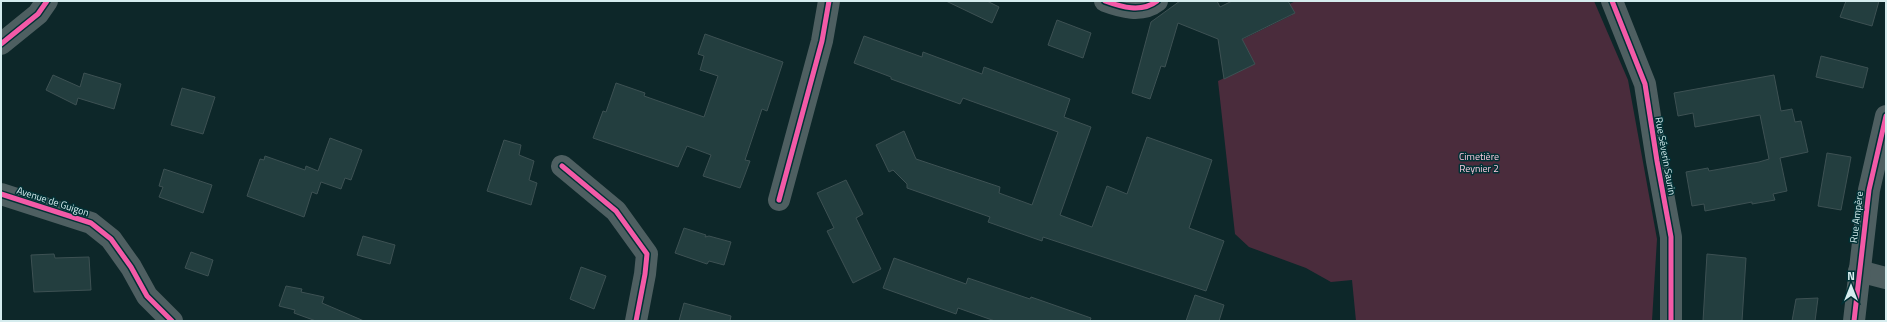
<svg xmlns="http://www.w3.org/2000/svg" width="1887" height="322" viewBox="0 0 1887 322" font-family="'Titillium Web',sans-serif">
<style>
.green{fill:#4a2c3c}
.building{fill:#233e3f;stroke:#3d5153}
.lines{fill:none;stroke-linecap:round;stroke-linejoin:round}
.minor{stroke:#4e5f61;stroke-width:22}
.cycleway-casing{stroke:#013135;stroke-width:8}
.cycleway{stroke:#f35aa7;stroke-width:5}
.labels{text-anchor:middle;stroke-width:3;stroke-linejoin:round;paint-order:stroke}
.park-label{font-size:10px;fill:#fbcbdf;stroke:#013135}
.street-label{font-size:10px;fill:#d5ecee;stroke:#013135}
</style>
<rect width="100%" height="100%" fill="#0d2729"/>
<!-- green -->
<polygon class="green" points="1296,1 1594,1 1628,80 1657,239 1652,321 1356,321 1352,280 1331,282 1306,268 1249,247 1235,234 1218,81 1252,65 1239,41 1292,15 1287,5"/>
<!-- building -->
<g class="building">
<polygon points="946,1 987,1 999,7 992,23"/>
<polygon points="1180,1 1217,1 1220,7 1232,1 1288,1 1295,13 1242,39 1255,64 1224,79 1218,39 1178,23 1165,67 1161,66 1150,99 1132,93 1151,22"/>
<polygon points="1846,1 1879,1 1872,26 1840,17"/>
<polygon points="1057,20 1091,33 1083,58 1048,45"/>
<polygon points="705,34 783,62 767,111 762,109 745,160 750,161 740,188 703,176 711,155 687,146 678,167 593,138 603,111 606,112 616,83 645,93 644,96 704,117 718,76 700,70 704,56 698,54"/>
<polygon points="864,36 922,57 923,52 982,74 984,67 1070,99 1064,117 1091,127 1060,215 1092,227 1107,186 1127,194 1147,137 1212,160 1189,228 1224,241 1206,291 1043,237 1042,241 988,222 990,217 907,188 907,184 893,170 889,172 876,145 904,131 916,159 1000,187 999,193 1032,205 1058,132 971,101 963,98 960,104 891,79 891,77 854,63"/>
<polygon points="1821,56 1868,68 1863,88 1816,77"/>
<polygon points="84,73 121,84 114,109 78,98 76,105 46,90 53,75 80,87"/>
<polygon points="1774,75 1781,111 1792,109 1795,122 1801,121 1808,152 1780,158 1787,191 1773,194 1775,200 1752,204 1752,202 1705,211 1704,204 1692,206 1686,172 1708,168 1709,171 1759,162 1769,159 1760,115 1695,127 1693,113 1678,116 1674,93"/>
<polygon points="182,88 215,97 203,134 171,125"/>
<polygon points="330,138 362,150 351,180 345,178 341,189 321,182 317,194 312,192 304,217 247,196 260,159 264,160 265,156 305,170 306,166 318,171"/>
<polygon points="504,140 521,145 519,155 534,161 529,180 537,183 531,205 487,191"/>
<polygon points="1827,153 1851,157 1841,210 1818,206"/>
<polygon points="164,169 212,185 203,213 159,197 163,187 159,186"/>
<polygon points="846,180 863,214 856,218 881,269 853,283 827,231 834,228 817,193"/>
<polygon points="684,228 706,235 705,237 709,236 731,242 724,265 709,261 707,264 675,253"/>
<polygon points="363,236 395,245 390,264 357,255"/>
<polygon points="191,252 213,260 208,276 185,268"/>
<polygon points="54,254 55,258 89,257 91,290 34,292 31,255"/>
<polygon points="1707,254 1746,258 1742,321 1703,321"/>
<polygon points="894,258 966,284 968,278 1030,299 1031,297 1091,318 1090,321 995,321 958,308 956,314 883,288"/>
<polygon points="581,267 606,276 594,309 570,299"/>
<polygon points="286,286 302,289 301,292 324,297 322,303 364,321 316,321 294,313 295,310 279,306"/>
<polygon points="1195,295 1224,305 1219,321 1186,321"/>
<polygon points="1818,298 1815,321 1792,321 1796,299"/>
<polygon points="684,303 731,316 730,321 679,321"/>
</g>
<g class="lines">
<!-- minor -->
<g class="minor">
<path d="M 1105,1 C 1121,7 1142,13 1157,1"/>
<polyline points="1612,1 1645,84 1657,161 1671,237 1671,321"/>
<polyline points="1,44 38,14 47,1"/>
<polyline points="562,166 616,211 647,254 645,274 636,321"/>
<polyline points="1,194 91,223 111,239 131,267 147,296 172,321"/>
<polyline points="779,200 822,41 829,1"/>
<polyline points="1859,271 1886,278"/>
<polyline points="1854,321 1869,190 1886,116"/>
</g>
<!-- cycleway casing -->
<g class="cycleway-casing">
<g id="cycleway">
<path d="M 1105,1 C 1121,7 1142,13 1157,1"/>
<polyline points="1612,1 1645,84 1657,161 1671,237 1671,321"/>
<polyline points="1,44 38,14 47,1"/>
<polyline points="562,166 616,211 647,254 645,274 636,321"/>
<polyline points="1,194 91,223 111,239 131,267 147,296 172,321"/>
<polyline points="779,200 822,41 829,1"/>
<polyline points="1854,321 1869,190 1886,116"/>
</g>
</g>
<!-- cycleway -->
<use href="#cycleway" class="cycleway"/>
</g>
<g class="labels">
<!-- park labels -->
<g class="park-label">
<text x="1479" y="160">Cimetière<tspan x="1479" dy="12">Reynier 2</tspan></text>
</g>
<!-- street labels -->
<g class="street-label">
<text transform="translate(1666 156) rotate(80)" y="4">Rue Séverin Saurin</text>
<text transform="translate(53 201) rotate(18)" y="4">Avenue de Guigon</text>
<text transform="translate(1856 217) rotate(-83)" y="4">Rue Ampère</text>
</g>
</g>
<!-- border -->
<rect width="1887" height="322" fill="none" stroke="#d5ecee" stroke-width="4"/>
<!-- north arrow -->
<g transform="translate(1851 286)" stroke="#013135" stroke-width="3" paint-order="stroke">
<path d="M0-3L7 15L0 10L-7 15Z" fill="#d5ecee"/>
<text y="-6" font-size="11" font-weight="bold" text-anchor="middle" fill="#d5ecee">N</text>
</g>
</svg>
